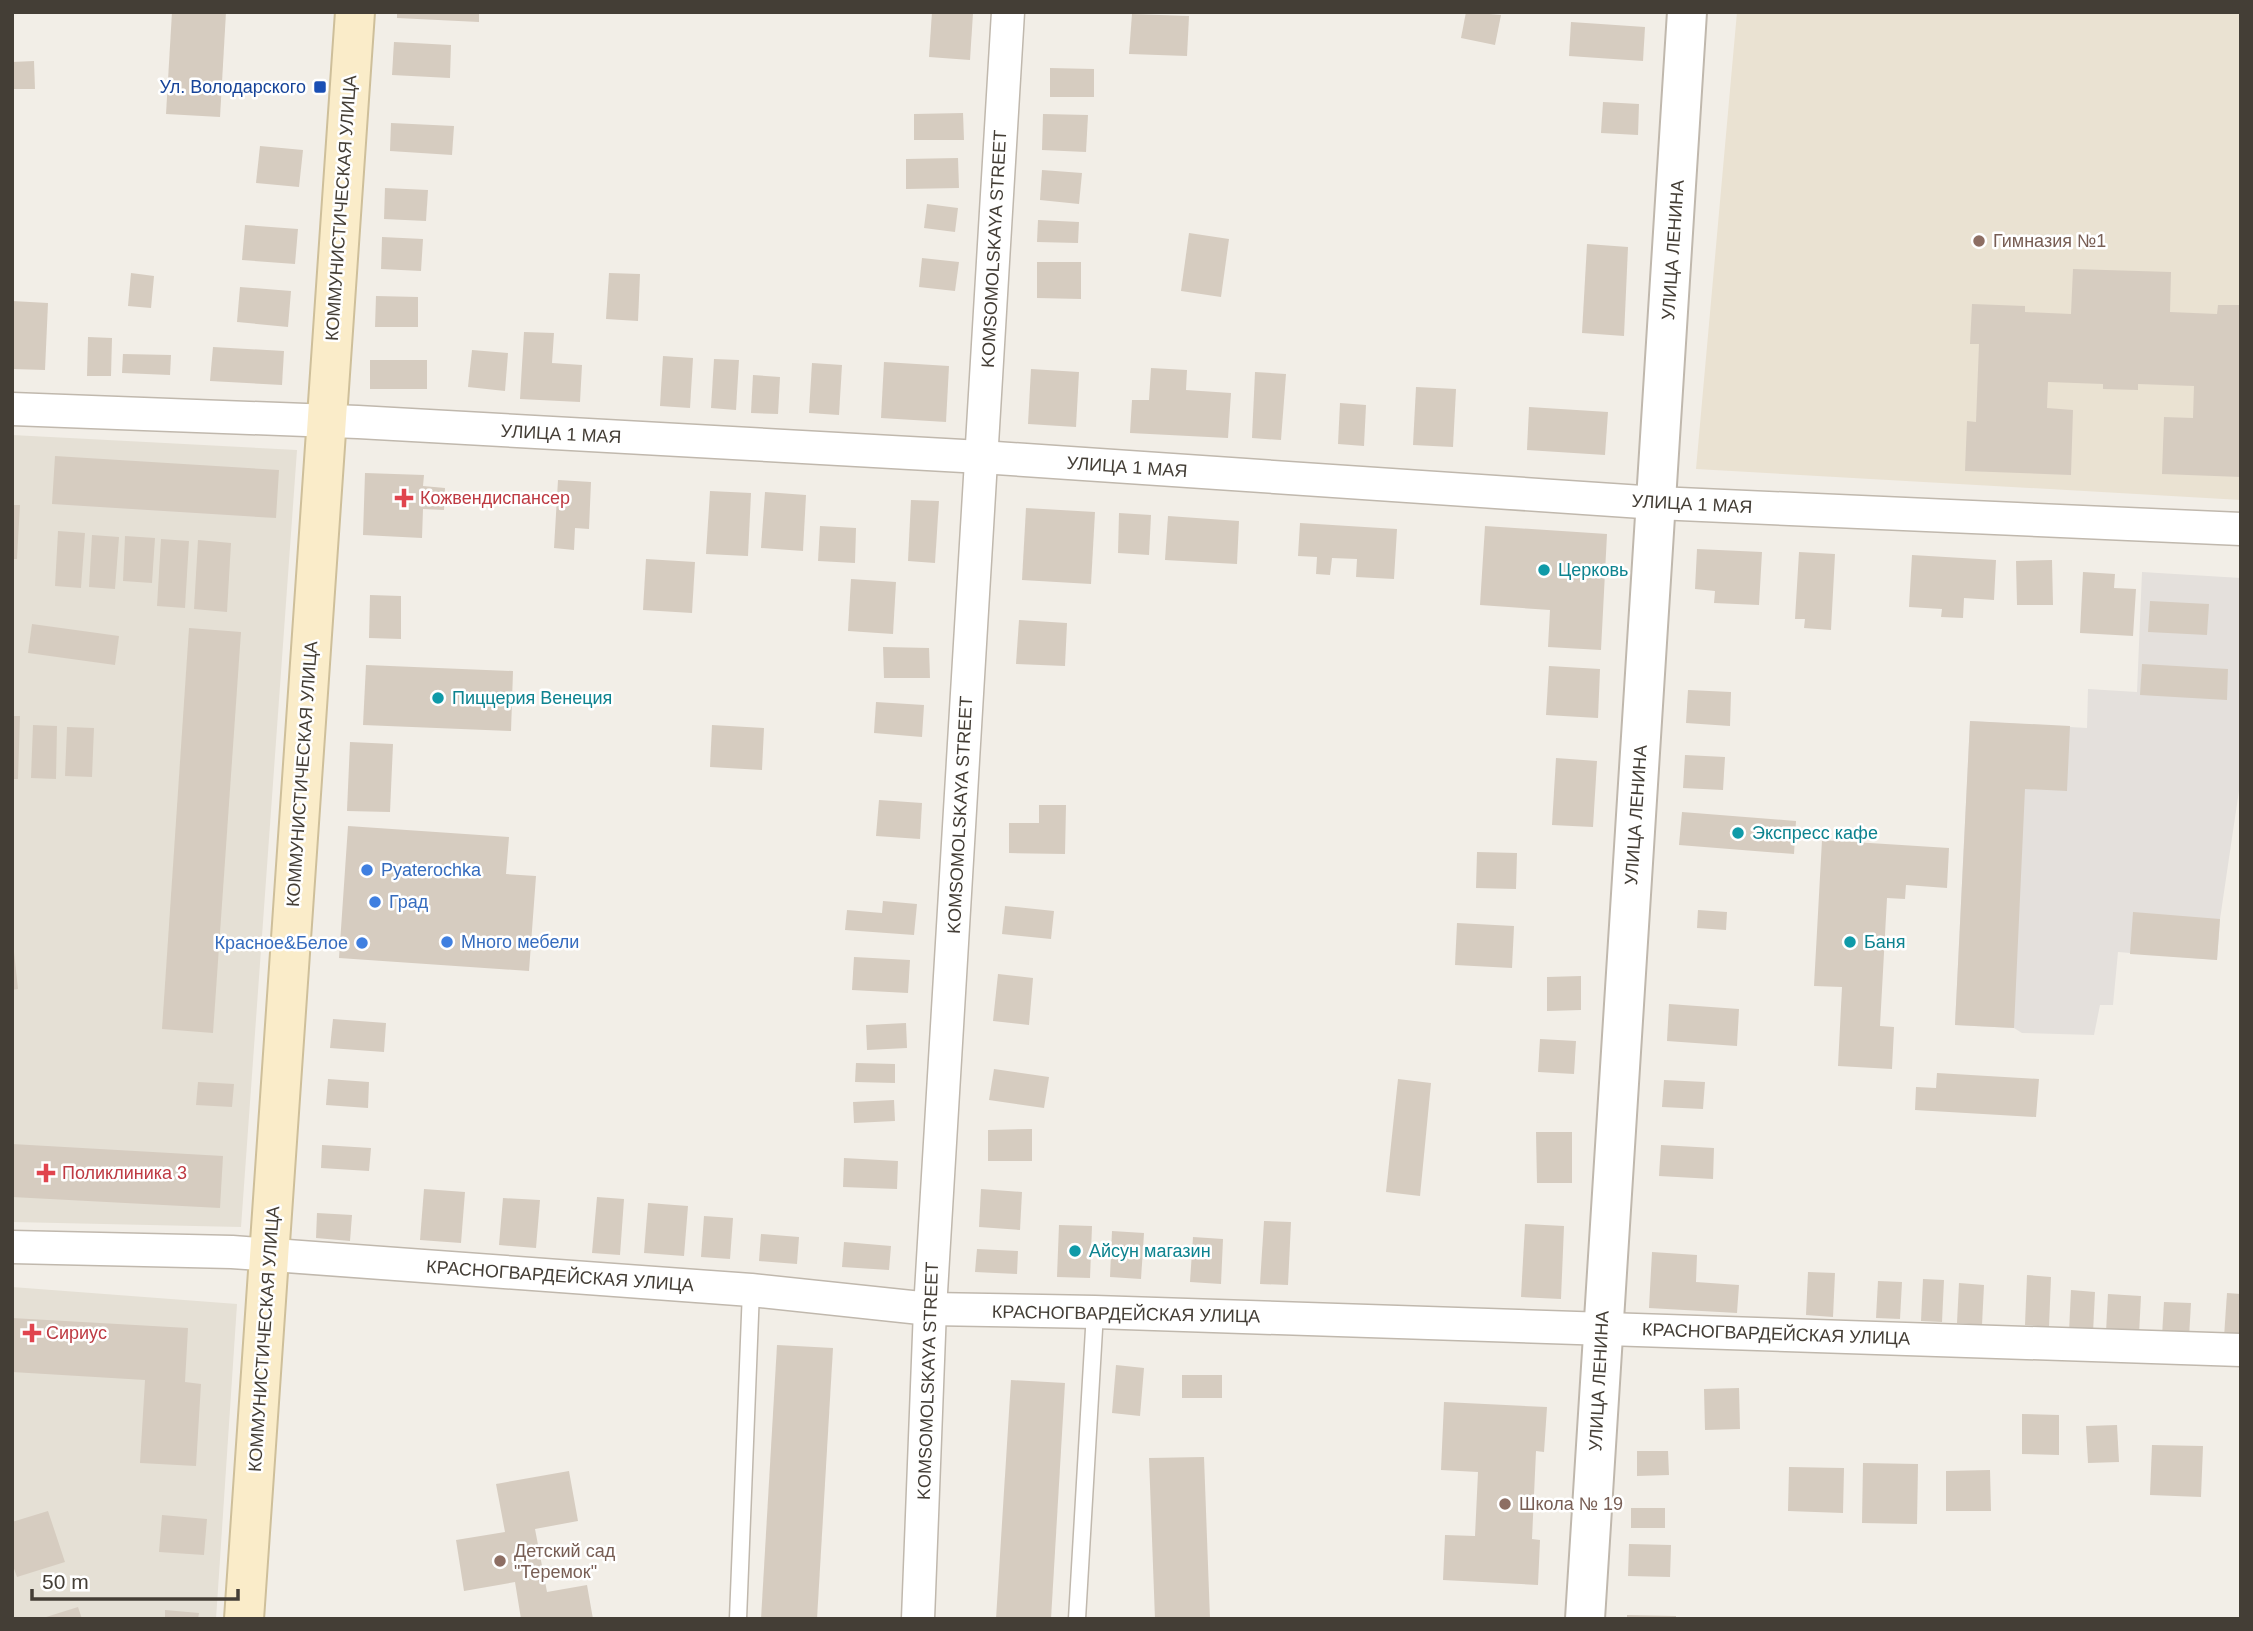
<svg xmlns="http://www.w3.org/2000/svg" width="2253" height="1631" viewBox="0 0 2253 1631" font-family="Helvetica,sans-serif">
<style>
.residential{fill:#e5e0d5}
.industrial{fill:#e4e0dc}
.education{fill:#eae2d2}
.building{fill:#d6ccc0}
.lines{fill:none;stroke-linecap:round;stroke-linejoin:round}
.service-casing{stroke:#c0b8ad;stroke-width:19}
.minor-casing{stroke:#c0b8ad;stroke-width:35}
.tertiary-casing{stroke:#c0b8ad;stroke-width:42}
.secondary-casing{stroke:#cebf9a;stroke-width:42}
.service{stroke:#fff;stroke-width:16}
.minor{stroke:#fff;stroke-width:32}
.tertiary{stroke:#fff;stroke-width:38}
.secondary{stroke:#faecc9;stroke-width:38}
.transit-dot{fill:#1a4fb4;stroke:#fff;stroke-width:2.5}
.education-dot{fill:#8d6e63;stroke:#fff;stroke-width:2.5}
.health-dot{fill:#e0444e;stroke:#fff;stroke-width:2.5}
.culture-dot{fill:#0f9aa8;stroke:#fff;stroke-width:2.5}
.shop-dot{fill:#3f7fe0;stroke:#fff;stroke-width:2.5}
.labels{text-anchor:middle;stroke-width:5;stroke-linejoin:round;paint-order:stroke}
.transit-label{font-size:18px;fill:#164399;stroke:#fff;text-anchor:end}
.street-label{font-size:18px;fill:#443e36;stroke:#fff}
.education-label{font-size:18px;fill:#785e54;stroke:#fff;text-anchor:start}
.health-label{font-size:18px;fill:#be3a42;stroke:#fff;text-anchor:start}
.culture-label{font-size:18px;fill:#0d838f;stroke:#fff;text-anchor:start}
.shop-label{font-size:18px;fill:#366cbe;stroke:#fff;text-anchor:start}
</style>
<rect width="100%" height="100%" fill="#f2eee7"/>
<!-- residential -->
<g class="residential">
<polygon points="12,435 297,450 241,1227 12,1222"/>
<polygon points="12,1287 237,1304 216,1619 12,1619"/>
</g>
<!-- industrial -->
<polygon class="industrial" points="2142,572 2241,578 2241,777 2220,919 2217,960 2118,952 2113,1005 2100,1005 2094,1035 2022,1033 2014,1028 1955,1025 1970,721 2087,728 2088,689 2137,692"/>
<!-- education -->
<polygon class="education" points="1737,12 2241,12 2241,500 1696,469"/>
<!-- building -->
<g class="building">
<polygon points="172,12 226,12 220,117 166,114"/>
<polygon points="397,12 479,12 479,22 397,18"/>
<polygon points="932,12 973,13 970,60 929,57"/>
<polygon points="1466,12 1501,15 1495,45 1461,38"/>
<polygon points="1132,14 1189,16 1187,56 1129,54"/>
<polygon points="1571,22 1645,27 1643,61 1569,56"/>
<polygon points="394,42 451,45 450,78 392,75"/>
<polygon points="34,61 35,89 12,89 12,62"/>
<polygon points="1050,68 1094,69 1094,97 1050,97"/>
<polygon points="1603,102 1639,104 1638,135 1601,133"/>
<polygon points="963,113 964,140 914,140 914,114"/>
<polygon points="1043,114 1088,115 1086,152 1042,150"/>
<polygon points="391,123 454,126 452,155 390,151"/>
<polygon points="260,146 303,150 299,187 256,183"/>
<polygon points="958,158 959,188 906,189 906,159"/>
<polygon points="1042,170 1082,173 1079,204 1040,200"/>
<polygon points="385,188 428,190 426,221 384,219"/>
<polygon points="927,204 958,208 955,232 924,228"/>
<polygon points="1038,220 1079,222 1078,243 1037,242"/>
<polygon points="245,225 298,229 295,264 242,260"/>
<polygon points="1189,233 1229,239 1221,297 1181,291"/>
<polygon points="382,237 423,239 421,271 381,269"/>
<polygon points="1587,244 1628,247 1624,336 1582,333"/>
<polygon points="922,258 959,262 955,291 919,287"/>
<polygon points="1037,262 1081,262 1081,299 1037,298"/>
<polygon points="2073,269 2171,272 2170,312 2217,314 2218,305 2241,305 2241,477 2162,474 2164,417 2193,418 2194,386 2138,384 2138,390 2103,389 2103,384 2048,382 2047,408 2073,410 2071,475 1965,471 1967,421 1976,422 1979,344 1970,344 1972,304 2025,306 2025,312 2071,314"/>
<polygon points="131,273 154,276 151,308 128,306"/>
<polygon points="609,273 640,274 638,321 606,319"/>
<polygon points="240,287 291,291 288,327 237,322"/>
<polygon points="376,296 418,297 418,327 375,327"/>
<polygon points="12,301 48,303 45,370 12,369"/>
<polygon points="524,332 554,333 552,363 582,365 580,402 520,399"/>
<polygon points="88,337 112,338 111,376 87,376"/>
<polygon points="213,347 284,351 282,385 210,381"/>
<polygon points="472,350 508,353 505,391 468,387"/>
<polygon points="123,354 171,355 170,375 122,373"/>
<polygon points="663,356 693,358 690,408 660,406"/>
<polygon points="714,359 739,360 736,410 711,408"/>
<rect x="370" y="360" width="57" height="29"/>
<polygon points="884,362 949,366 946,422 881,418"/>
<polygon points="812,363 842,365 839,415 809,413"/>
<polygon points="1151,368 1187,370 1186,390 1231,393 1228,438 1130,433 1132,400 1149,400"/>
<polygon points="1031,369 1079,372 1076,427 1028,424"/>
<polygon points="1255,372 1286,374 1281,440 1252,438"/>
<polygon points="753,375 780,377 778,414 751,413"/>
<polygon points="1416,387 1456,389 1453,447 1413,445"/>
<polygon points="1340,403 1366,405 1364,446 1338,444"/>
<polygon points="1529,407 1608,412 1605,455 1527,450"/>
<polygon points="55,456 279,470 276,518 52,504"/>
<polygon points="365,473 424,475 423,486 445,488 444,510 423,509 422,538 363,535"/>
<polygon points="558,480 591,482 589,529 575,528 574,550 554,548"/>
<polygon points="710,491 751,493 748,556 706,554"/>
<polygon points="765,492 806,495 803,551 761,548"/>
<polygon points="911,500 939,501 935,563 908,561"/>
<polygon points="12,505 20,505 17,559 12,559"/>
<polygon points="1026,508 1095,512 1091,584 1022,580"/>
<polygon points="1119,513 1151,515 1149,555 1118,553"/>
<polygon points="1168,516 1239,521 1237,564 1165,560"/>
<polygon points="1300,523 1397,529 1394,579 1356,577 1357,559 1332,558 1330,575 1316,574 1317,557 1298,556"/>
<polygon points="820,526 856,528 855,563 818,561"/>
<polygon points="1485,526 1607,534 1601,650 1548,647 1550,610 1480,605"/>
<polygon points="58,531 85,533 81,588 55,586"/>
<polygon points="92,535 119,537 115,589 89,587"/>
<polygon points="125,536 155,538 152,583 123,581"/>
<polygon points="161,539 189,541 185,608 157,606"/>
<polygon points="198,540 231,543 227,612 194,609"/>
<polygon points="1697,549 1762,552 1759,605 1714,603 1715,591 1695,589"/>
<polygon points="1799,552 1835,554 1831,630 1804,628 1805,619 1795,619"/>
<polygon points="1912,555 1996,560 1994,600 1964,598 1963,618 1941,617 1942,609 1909,607"/>
<polygon points="646,559 695,562 692,613 643,610"/>
<polygon points="2052,560 2053,605 2017,605 2016,561"/>
<polygon points="2083,572 2115,574 2114,588 2136,589 2133,636 2080,633"/>
<polygon points="851,579 896,582 893,634 848,631"/>
<polygon points="370,595 401,596 401,639 369,638"/>
<polygon points="2150,601 2209,604 2207,635 2148,632"/>
<polygon points="1019,620 1067,623 1065,666 1016,664"/>
<polygon points="32,624 119,636 115,665 28,653"/>
<polygon points="189,628 241,632 213,1033 162,1029"/>
<polygon points="883,647 929,648 930,678 884,678"/>
<polygon points="2142,664 2228,669 2227,700 2140,695"/>
<polygon points="366,665 513,671 511,731 363,725"/>
<polygon points="1549,666 1600,669 1598,718 1546,715"/>
<polygon points="1688,690 1731,692 1730,726 1686,723"/>
<polygon points="876,702 924,705 922,737 874,733"/>
<polygon points="12,716 20,716 18,779 12,779"/>
<polygon points="1970,721 2070,726 2067,791 2025,789 2014,1028 1955,1025"/>
<polygon points="33,725 57,726 56,779 31,778"/>
<polygon points="712,725 764,728 762,770 710,767"/>
<polygon points="67,727 94,728 92,777 65,776"/>
<polygon points="350,742 393,744 390,812 347,811"/>
<polygon points="1685,755 1725,757 1723,790 1683,788"/>
<polygon points="1556,758 1597,761 1593,827 1552,825"/>
<polygon points="879,800 922,803 920,839 876,836"/>
<polygon points="1039,805 1066,805 1065,854 1009,853 1009,823 1039,823"/>
<polygon points="1682,812 1796,821 1794,854 1679,845"/>
<polygon points="348,826 509,837 506,874 536,876 529,971 339,958"/>
<polygon points="1822,840 1949,848 1947,888 1906,885 1905,899 1887,898 1880,1026 1894,1027 1892,1069 1838,1066 1842,987 1814,986"/>
<polygon points="1477,852 1517,853 1516,889 1476,888"/>
<polygon points="883,901 917,904 914,935 845,930 847,910 882,913"/>
<polygon points="1005,906 1054,911 1051,939 1002,934"/>
<polygon points="1698,910 1727,912 1726,930 1697,928"/>
<polygon points="2133,912 2220,919 2217,960 2130,954"/>
<polygon points="1457,923 1514,926 1512,968 1455,965"/>
<polygon points="12,952 14,952 18,989 12,990"/>
<polygon points="854,957 910,960 908,993 852,990"/>
<polygon points="998,974 1033,978 1029,1025 993,1021"/>
<polygon points="1581,976 1581,1010 1547,1011 1547,977"/>
<polygon points="1669,1004 1739,1009 1737,1046 1667,1041"/>
<polygon points="333,1019 386,1023 384,1052 330,1048"/>
<polygon points="906,1023 907,1048 867,1050 866,1025"/>
<polygon points="1540,1039 1576,1041 1574,1074 1538,1072"/>
<polygon points="856,1063 895,1064 895,1083 855,1082"/>
<polygon points="994,1069 1049,1077 1044,1108 989,1100"/>
<polygon points="1937,1073 2039,1079 2036,1117 1915,1110 1916,1087 1936,1088"/>
<polygon points="328,1079 369,1082 368,1108 326,1105"/>
<polygon points="1398,1079 1431,1083 1420,1196 1386,1192"/>
<polygon points="1664,1080 1705,1082 1703,1109 1662,1107"/>
<polygon points="198,1082 234,1084 232,1107 196,1105"/>
<polygon points="894,1100 895,1121 854,1123 853,1102"/>
<polygon points="1032,1129 1032,1161 988,1161 988,1130"/>
<polygon points="1536,1132 1572,1132 1572,1183 1537,1183"/>
<polygon points="12,1144 223,1156 220,1208 12,1197"/>
<polygon points="322,1145 371,1148 369,1171 321,1168"/>
<polygon points="1661,1145 1714,1148 1713,1179 1659,1176"/>
<polygon points="844,1158 898,1161 897,1189 843,1187"/>
<polygon points="424,1189 465,1192 461,1243 420,1240"/>
<polygon points="981,1189 1022,1192 1020,1230 979,1227"/>
<polygon points="597,1197 624,1199 620,1255 592,1253"/>
<polygon points="503,1198 540,1200 536,1248 499,1245"/>
<polygon points="648,1203 688,1206 684,1256 644,1253"/>
<polygon points="317,1213 352,1215 350,1241 316,1238"/>
<polygon points="704,1216 733,1218 730,1259 701,1257"/>
<polygon points="1264,1221 1291,1222 1288,1285 1260,1284"/>
<polygon points="1525,1224 1564,1226 1561,1299 1521,1297"/>
<polygon points="1059,1225 1092,1226 1090,1278 1057,1277"/>
<polygon points="1112,1231 1144,1233 1141,1279 1110,1277"/>
<polygon points="761,1234 799,1237 797,1264 759,1261"/>
<polygon points="1193,1237 1223,1239 1221,1284 1190,1282"/>
<polygon points="844,1242 891,1246 889,1270 842,1267"/>
<polygon points="977,1249 1018,1251 1017,1274 975,1272"/>
<polygon points="1652,1252 1697,1255 1696,1282 1739,1285 1737,1313 1649,1308"/>
<polygon points="1808,1272 1835,1273 1833,1317 1806,1315"/>
<polygon points="2027,1275 2051,1277 2049,1327 2025,1325"/>
<polygon points="1923,1279 1944,1280 1942,1322 1921,1321"/>
<polygon points="1878,1281 1902,1282 1900,1319 1876,1318"/>
<polygon points="1959,1283 1984,1285 1982,1325 1957,1323"/>
<polygon points="2071,1290 2095,1292 2093,1333 2069,1332"/>
<polygon points="2227,1293 2241,1294 2241,1338 2224,1337"/>
<polygon points="2108,1294 2141,1296 2139,1334 2106,1332"/>
<polygon points="2164,1302 2191,1303 2189,1337 2162,1336"/>
<polygon points="12,1318 188,1328 185,1382 201,1384 196,1466 140,1463 145,1380 12,1372"/>
<polygon points="777,1345 833,1348 817,1619 761,1619"/>
<polygon points="1116,1365 1144,1368 1140,1416 1112,1413"/>
<rect x="1182" y="1375" width="40" height="23"/>
<polygon points="1011,1380 1065,1383 1051,1619 996,1619"/>
<polygon points="1739,1388 1740,1429 1705,1430 1704,1389"/>
<polygon points="1444,1402 1547,1407 1544,1452 1536,1451 1532,1539 1540,1540 1538,1585 1443,1580 1445,1535 1475,1536 1478,1472 1441,1470"/>
<polygon points="2022,1414 2059,1415 2059,1455 2022,1454"/>
<polygon points="2117,1425 2119,1462 2088,1463 2086,1426"/>
<polygon points="2152,1445 2203,1446 2201,1497 2150,1495"/>
<polygon points="1637,1451 1668,1451 1669,1475 1637,1476"/>
<polygon points="1204,1457 1210,1619 1155,1619 1149,1458"/>
<polygon points="1863,1463 1918,1464 1917,1524 1862,1523"/>
<polygon points="1789,1467 1844,1468 1843,1513 1788,1511"/>
<polygon points="1990,1470 1991,1511 1946,1511 1946,1471"/>
<polygon points="569,1471 578,1521 535,1529 547,1592 587,1585 593,1619 521,1619 515,1582 464,1591 456,1540 505,1532 496,1484"/>
<rect x="1631" y="1508" width="34" height="20"/>
<polygon points="48,1511 65,1562 17,1577 12,1563 12,1522"/>
<polygon points="162,1515 207,1519 204,1555 159,1552"/>
<polygon points="1629,1544 1671,1545 1670,1577 1628,1576"/>
<polygon points="78,1607 82,1619 43,1619 43,1618"/>
<polygon points="165,1610 199,1613 198,1619 165,1619"/>
<polygon points="1627,1615 1676,1616 1676,1619 1627,1619"/>
</g>
<g class="lines">
<!-- service casing -->
<g class="service-casing">
<g id="service">
<polyline points="738,1619 751,1290"/>
<polyline points="1077,1619 1095,1312"/>
</g>
</g>
<!-- minor casing -->
<g class="minor-casing">
<g id="minor">
<polyline points="12,409 358,422 981,457 1657,503 2241,529"/>
<polyline points="12,1247 232,1252 751,1290 930,1309 1095,1312 2241,1350"/>
<polyline points="918,1619 930,1309 1008,12"/>
</g>
</g>
<!-- tertiary casing -->
<g class="tertiary-casing">
<polyline id="tertiary" points="1585,1619 1687,12"/>
</g>
<!-- secondary casing -->
<g class="secondary-casing">
<polyline id="secondary" points="244,1619 355,12"/>
</g>
<!-- service -->
<use href="#service" class="service"/>
<!-- minor -->
<use href="#minor" class="minor"/>
<!-- tertiary -->
<use href="#tertiary" class="tertiary"/>
<!-- secondary -->
<use href="#secondary" class="secondary"/>
</g>
<!-- markers -->
<rect class="transit-dot" x="313" y="80" width="14" height="14" rx="3.5"/>
<g class="education-dot">
<circle cx="1979" cy="241" r="7"/>
<circle cx="1505" cy="1504" r="7"/>
<circle cx="500" cy="1561" r="7"/>
</g>
<g class="health-dot">
<path d="M400.5 487.5h7v7h7v7h-7v7h-7v-7h-7v-7h7z"/>
<path d="M42.5 1162.5h7v7h7v7h-7v7h-7v-7h-7v-7h7z"/>
<path d="M28.5 1322.5h7v7h7v7h-7v7h-7v-7h-7v-7h7z"/>
</g>
<g class="culture-dot">
<circle cx="1544" cy="570" r="7"/>
<circle cx="438" cy="698" r="7"/>
<circle cx="1738" cy="833" r="7"/>
<circle cx="1850" cy="942" r="7"/>
<circle cx="1075" cy="1251" r="7"/>
</g>
<g class="shop-dot">
<circle cx="367" cy="870" r="7"/>
<circle cx="375" cy="902" r="7"/>
<circle cx="447" cy="942" r="7"/>
<circle cx="362" cy="943" r="7"/>
</g>
<g class="labels">
<!-- transit labels -->
<g class="transit-label">
<text x="306" y="93">Ул. Володарского</text>
</g>
<!-- street labels -->
<g class="street-label">
<text transform="translate(341 208) rotate(-86)" y="6">КОММУНИСТИЧЕСКАЯ УЛИЦА</text>
<text transform="translate(994 249) rotate(-87)" y="6">KOMSOMOLSKAYA STREET</text>
<text transform="translate(1673 250) rotate(-86)" y="6">УЛИЦА ЛЕНИНА</text>
<text transform="translate(561 434) rotate(3)" y="6">УЛИЦА 1 МАЯ</text>
<text transform="translate(1127 467) rotate(4)" y="6">УЛИЦА 1 МАЯ</text>
<text transform="translate(1692 504) rotate(3)" y="6">УЛИЦА 1 МАЯ</text>
<text transform="translate(302 774) rotate(-86)" y="6">КОММУНИСТИЧЕСКАЯ УЛИЦА</text>
<text transform="translate(960 815) rotate(-87)" y="6">KOMSOMOLSKAYA STREET</text>
<text transform="translate(1636 815) rotate(-86)" y="6">УЛИЦА ЛЕНИНА</text>
<text transform="translate(560 1276) rotate(4)" y="6">КРАСНОГВАРДЕЙСКАЯ УЛИЦА</text>
<text transform="translate(1126 1314) rotate(1)" y="6">КРАСНОГВАРДЕЙСКАЯ УЛИЦА</text>
<text transform="translate(1776 1334) rotate(2)" y="6">КРАСНОГВАРДЕЙСКАЯ УЛИЦА</text>
<text transform="translate(264 1339) rotate(-86)" y="6">КОММУНИСТИЧЕСКАЯ УЛИЦА</text>
<text transform="translate(928 1381) rotate(-88)" y="6">KOMSOMOLSKAYA STREET</text>
<text transform="translate(1599 1381) rotate(-87)" y="6">УЛИЦА ЛЕНИНА</text>
</g>
<!-- education labels -->
<g class="education-label">
<text x="1993" y="247">Гимназия №1</text>
<text x="1519" y="1510">Школа № 19</text>
<text x="514" y="1557">Детский сад<tspan x="514" dy="21">"Теремок"</tspan></text>
</g>
<!-- health labels -->
<g class="health-label">
<text x="420" y="504">Кожвендиспансер</text>
<text x="62" y="1179">Поликлиника 3</text>
<text x="46" y="1339">Сириус</text>
</g>
<!-- culture labels -->
<g class="culture-label">
<text x="1558" y="576">Церковь</text>
<text x="452" y="704">Пиццерия Венеция</text>
<text x="1752" y="839">Экспресс кафе</text>
<text x="1864" y="948">Баня</text>
<text x="1089" y="1257">Айсун магазин</text>
</g>
<!-- shop labels -->
<g class="shop-label">
<text x="381" y="876">Pyaterochka</text>
<text x="389" y="908">Град</text>
<text x="461" y="948">Много мебели</text>
<text x="348" y="949" text-anchor="end">Красное&amp;Белое</text>
</g>
</g>
<!-- border -->
<rect width="2253" height="1631" fill="none" stroke="#443e36" stroke-width="28"/>
<!-- scale -->
<path d="M32 1589v10h206v-10" fill="none" stroke="#443e36" stroke-width="3.5"/>
<text x="42" y="1589" font-size="21" fill="#443e36" stroke="#ffffff" stroke-width="5" paint-order="stroke">50 m</text>
</svg>
